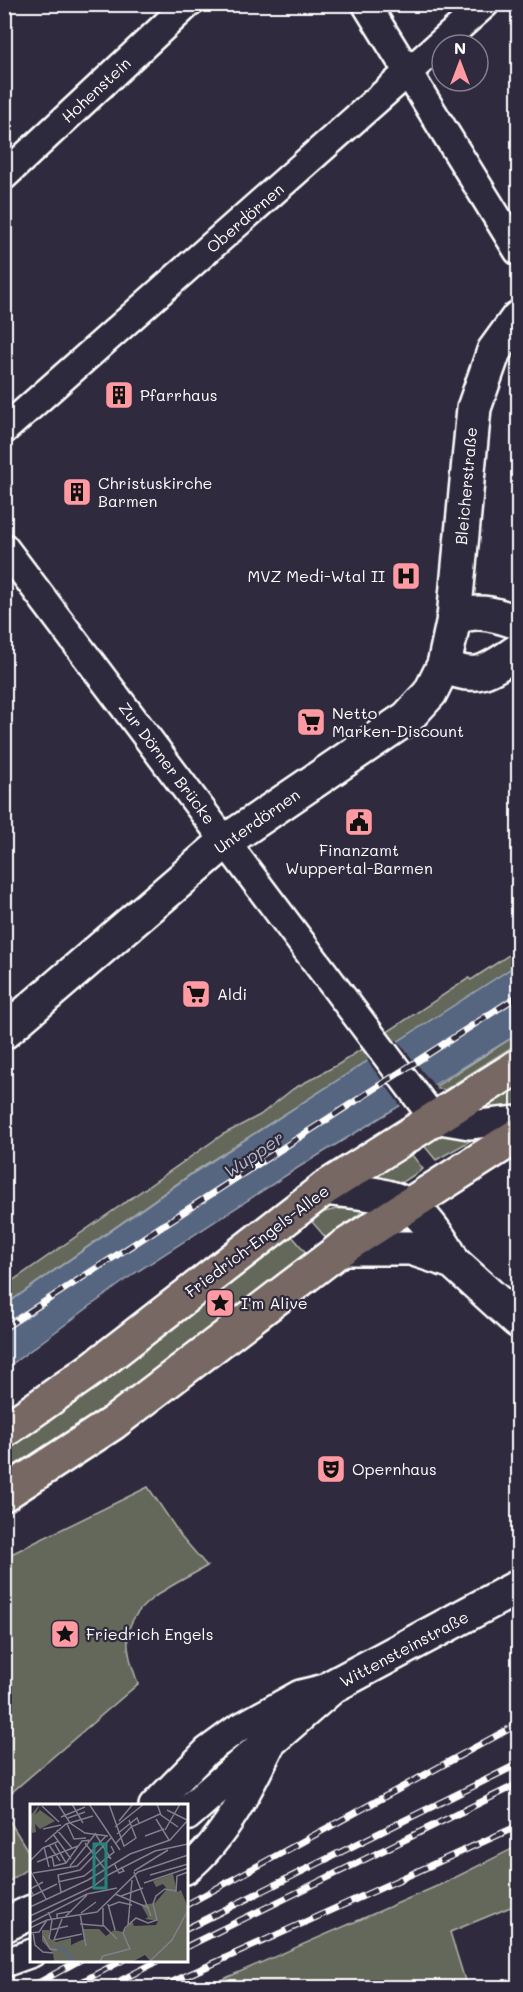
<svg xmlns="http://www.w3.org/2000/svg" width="523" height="1992" viewBox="0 0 523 1992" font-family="Mali,sans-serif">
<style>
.green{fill:#64685a;stroke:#b2b4ac;stroke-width:1.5}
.water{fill:#566681;stroke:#9aa3b3;stroke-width:1.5}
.pier{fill:#2f2a3d}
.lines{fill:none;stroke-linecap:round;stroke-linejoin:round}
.street-casing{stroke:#fff;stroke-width:32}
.secondary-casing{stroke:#fff;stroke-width:38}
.primary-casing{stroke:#fff;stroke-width:38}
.street{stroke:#2f2a3d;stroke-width:27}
.secondary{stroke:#2f2a3d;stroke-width:33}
.primary{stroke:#776864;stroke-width:33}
.rail-casing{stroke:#fff;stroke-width:7}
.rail{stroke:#2f2a3d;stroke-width:4.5;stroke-dasharray:14;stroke-linecap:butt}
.labels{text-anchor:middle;stroke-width:4.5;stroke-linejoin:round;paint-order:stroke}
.street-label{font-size:16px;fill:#fff;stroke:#2f2a3d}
.poi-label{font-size:16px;fill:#fff;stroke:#2f2a3d;text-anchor:start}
.water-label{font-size:18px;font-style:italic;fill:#b3bac6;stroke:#2f2a3d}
.inset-river{fill:none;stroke:#566681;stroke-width:3}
.inset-road{fill:none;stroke:#827f8b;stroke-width:1.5}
.view{fill:#27847c;fill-opacity:0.15;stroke:#27847c;stroke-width:3}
.inset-edge{fill:none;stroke:#fff;stroke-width:3}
</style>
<rect width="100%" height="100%" fill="#2f2a3d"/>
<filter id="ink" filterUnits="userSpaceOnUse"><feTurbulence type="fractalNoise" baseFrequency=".0167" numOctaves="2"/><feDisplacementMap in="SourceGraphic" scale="12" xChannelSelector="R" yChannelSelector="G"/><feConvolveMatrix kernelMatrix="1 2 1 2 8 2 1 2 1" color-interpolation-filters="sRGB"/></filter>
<g filter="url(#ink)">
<!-- green -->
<g class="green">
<polygon points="518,949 518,966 195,1171 5,1305 5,1286 222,1135 260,1115 293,1089 339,1064 469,978 471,980"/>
<polygon points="518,1034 518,1043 445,1090 433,1088"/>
<polygon points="518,1080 518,1104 508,1109 467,1111"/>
<polygon points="444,1128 471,1137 470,1141 436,1160 421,1142"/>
<polygon points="408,1150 423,1169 394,1188 365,1175"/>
<polygon points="360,1207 363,1210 359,1214 326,1238 307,1216 337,1209"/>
<polygon points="287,1230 308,1255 131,1393 5,1478 5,1445"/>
<path d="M 148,1487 L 181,1536 L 207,1566 C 181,1582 133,1600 128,1634 C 126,1651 133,1669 138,1684 L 5,1798 L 5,1557 Z"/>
<polygon points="4,1812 31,1856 31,1866 5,1884"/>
<polygon points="518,1846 518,1904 450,1932 467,1987 205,1987 444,1883"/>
</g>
<!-- water -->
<polygon class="water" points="518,964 518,1034 299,1167 135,1273 5,1369 4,1306 195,1172"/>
<!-- pier -->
<polygon class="pier" points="397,1040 437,1089 403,1109 367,1060"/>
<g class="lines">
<!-- street casing -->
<g class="street-casing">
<g id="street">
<polyline points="366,4 518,251"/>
<polyline points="4,176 188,4"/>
<polyline points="4,430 485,4"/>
<polyline points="4,547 434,1119 469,1125 518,1120"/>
<polyline points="153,1806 207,1751 237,1729 300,1694 333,1686"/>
<path d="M 186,1870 C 225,1839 252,1784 273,1740"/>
<polyline points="4,1963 32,1953"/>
</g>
</g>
<!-- secondary casing -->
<g class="secondary-casing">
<g id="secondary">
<path d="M 454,618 C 479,608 495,615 518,622"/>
<path d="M 444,665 C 477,683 490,669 518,651"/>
<polyline points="4,1032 226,841 407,718 430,693 444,665 454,618 474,408 494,351 518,318"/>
<path d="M 325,1188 C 350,1192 384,1192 407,1205 C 423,1213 446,1246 453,1262"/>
<polyline points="342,1248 411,1248 453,1262 518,1321"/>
<polyline points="186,1814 333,1686 518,1587"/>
<polyline points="4,1925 32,1912"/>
</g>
</g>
<!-- primary casing -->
<g class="primary-casing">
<g id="primary">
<polyline points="4,1431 92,1369 325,1188 518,1066"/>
<polyline points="4,1494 113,1423 342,1248 518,1135"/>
</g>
</g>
<!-- street -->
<use href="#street" class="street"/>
<!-- secondary -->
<use href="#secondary" class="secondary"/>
<!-- primary -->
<use href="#primary" class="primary"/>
<!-- rail casing -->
<g class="rail-casing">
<g id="rail">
<polyline points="4,1328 518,996"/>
<polyline points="186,1905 518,1724"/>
<polyline points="186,1929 518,1764"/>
<polyline points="186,1947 518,1784"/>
<polyline points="29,1988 80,1960"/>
<polyline points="70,1988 123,1960"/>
<polyline points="106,1988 160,1960"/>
<polyline points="159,1988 518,1826"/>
</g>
</g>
<!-- rail -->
<use href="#rail" class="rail"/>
</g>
</g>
<!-- icons -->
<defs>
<g id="building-square" transform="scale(1.5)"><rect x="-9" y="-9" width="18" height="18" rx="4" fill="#ff9aa2" stroke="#2f2a3d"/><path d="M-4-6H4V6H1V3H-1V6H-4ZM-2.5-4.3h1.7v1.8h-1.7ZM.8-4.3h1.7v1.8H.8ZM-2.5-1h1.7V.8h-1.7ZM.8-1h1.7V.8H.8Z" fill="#111"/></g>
<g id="hospital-square" transform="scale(1.5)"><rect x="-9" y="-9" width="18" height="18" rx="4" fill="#ff9aa2" stroke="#2f2a3d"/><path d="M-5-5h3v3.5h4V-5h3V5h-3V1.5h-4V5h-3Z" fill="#111"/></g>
<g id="supermarket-square" transform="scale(1.5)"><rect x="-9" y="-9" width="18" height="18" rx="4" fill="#ff9aa2" stroke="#2f2a3d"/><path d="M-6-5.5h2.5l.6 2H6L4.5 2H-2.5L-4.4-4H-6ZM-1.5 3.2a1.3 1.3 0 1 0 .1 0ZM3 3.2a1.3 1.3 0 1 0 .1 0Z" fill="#111"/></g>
<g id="civic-square" transform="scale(1.5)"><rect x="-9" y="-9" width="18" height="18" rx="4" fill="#ff9aa2" stroke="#2f2a3d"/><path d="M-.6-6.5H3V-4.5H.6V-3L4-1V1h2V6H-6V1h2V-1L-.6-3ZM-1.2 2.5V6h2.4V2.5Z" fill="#111"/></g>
<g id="sight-square" transform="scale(1.5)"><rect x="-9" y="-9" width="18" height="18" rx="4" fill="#ff9aa2" stroke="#2f2a3d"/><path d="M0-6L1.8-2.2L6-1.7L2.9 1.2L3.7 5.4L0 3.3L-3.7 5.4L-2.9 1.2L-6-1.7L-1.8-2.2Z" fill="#111"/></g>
<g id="theatre-square" transform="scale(1.5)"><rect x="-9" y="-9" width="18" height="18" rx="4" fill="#ff9aa2" stroke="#2f2a3d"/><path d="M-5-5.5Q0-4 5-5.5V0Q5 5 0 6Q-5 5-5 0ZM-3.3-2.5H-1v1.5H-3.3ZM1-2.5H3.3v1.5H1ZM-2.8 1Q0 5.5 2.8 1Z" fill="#111"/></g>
</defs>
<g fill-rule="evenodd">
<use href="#building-square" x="119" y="395"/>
<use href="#building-square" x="77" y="492"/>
<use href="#hospital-square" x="406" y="576"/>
<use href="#supermarket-square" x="311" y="722"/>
<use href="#civic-square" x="359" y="822"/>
<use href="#supermarket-square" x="196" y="994"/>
<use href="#sight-square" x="220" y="1303"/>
<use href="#theatre-square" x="331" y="1469"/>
<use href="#sight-square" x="65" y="1634"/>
</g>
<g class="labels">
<!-- street labels -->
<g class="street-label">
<text transform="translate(96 90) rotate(-43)" y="6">Hohenstein</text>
<text transform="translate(245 218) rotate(-41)" y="6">Oberdörnen</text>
<text transform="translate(466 486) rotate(-85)" y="6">Bleicherstraße</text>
<text transform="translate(167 763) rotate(53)" y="6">Zur Dörner Brücke</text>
<text transform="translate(257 821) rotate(-35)" y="6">Unterdörnen</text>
<text transform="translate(257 1241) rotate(-37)" y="6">Friedrich-Engels-Allee</text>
<text transform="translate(404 1649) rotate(-28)" y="6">Wittensteinstraße</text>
</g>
<!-- poi labels -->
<g class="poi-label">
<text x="140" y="401">Pfarrhaus</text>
<text x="98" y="489">Christuskirche<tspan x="98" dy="18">Barmen</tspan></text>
<text x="385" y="582" text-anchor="end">MVZ Medi-Wtal II</text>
<text x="332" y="719">Netto<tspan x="332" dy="18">Marken-Discount</tspan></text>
<text x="359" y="856" text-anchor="middle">Finanzamt<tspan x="359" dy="18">Wuppertal-Barmen</tspan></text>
<text x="217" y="1000">Aldi</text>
<text x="241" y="1309">I'm Alive</text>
<text x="352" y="1475">Opernhaus</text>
<text x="86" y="1640">Friedrich Engels</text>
</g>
<!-- water labels -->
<g class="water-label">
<text transform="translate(254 1155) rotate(-34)" y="6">Wupper</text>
</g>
</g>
<!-- overview -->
<g transform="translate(30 1804)">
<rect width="158" height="158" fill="#2f2a3d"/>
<path d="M 10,0 L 5,11 L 10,6 L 25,17 L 10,25 L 5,20 L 6,28 L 2,29 L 0,12 ZM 143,70 L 147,88 L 151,86 L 157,101 L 157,157 L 120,157 L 115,151 L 104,157 L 24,157 L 23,149 L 12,137 L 12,126 L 19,126 L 19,134 L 26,138 L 41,134 L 41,141 L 54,135 L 52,125 L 69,125 L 76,132 L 84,126 L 93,128 L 102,117 L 104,122 L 126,121 L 128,117 L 115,115 L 118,113 L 111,101 L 125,99 L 137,85 L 133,80 L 126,83 L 123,77 Z" fill="#64685a"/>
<path class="inset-river" d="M 27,143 L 36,147 L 43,157"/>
<path class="inset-road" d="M 28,0 L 40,19 L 55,29 L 78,32M 42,0 L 53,19M 59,0 L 90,46M 79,0 L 94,42 L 106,34 L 99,16M 127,0 L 131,11 L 148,23M 12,2 L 29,18M 137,6 L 157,16M 31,13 L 55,3M 38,14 L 55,8M 126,15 L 139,36M 89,17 L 103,0M 37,20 L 44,35 L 56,34M 85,23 L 114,0M 13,25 L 31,21M 27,26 L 42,44M 135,26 L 150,0M 23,30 L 41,55M 87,30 L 107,14 L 109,19M 66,31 L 81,55 L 78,52M 115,32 L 134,25M 15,38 L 36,20 L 63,12M 55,39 L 75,65M 86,39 L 101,23 L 130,10M 25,40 L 36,59M 19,41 L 30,57M 14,43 L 19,63M 22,52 L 24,62 L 36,59 L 52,37 L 61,36M 0,57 L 13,44 L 29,37M 7,58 L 48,42M 84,59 L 89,69 L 94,67 L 91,63M 40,62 L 66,29M 0,66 L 16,95M 104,67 L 138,46M 104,68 L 121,112M 3,69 L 47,62 L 76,32M 78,71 L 125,47 L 158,40M 120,71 L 158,60M 28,78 L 54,72 L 84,48 L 81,42M 114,79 L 158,64M 31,88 L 28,71 L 50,66 L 81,34M 85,90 L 119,104M 4,92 L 0,85 L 13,78M 91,92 L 113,84M 0,93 L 27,80M 78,100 L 85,126M 79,102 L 89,98 L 102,101M 0,103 L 58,76 L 100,50 L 140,36 L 158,16M 73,104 L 73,121 L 87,135M 18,108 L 22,116 L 19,135M 51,109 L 66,98M 50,110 L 56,142M 0,112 L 64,82 L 78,71M 35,113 L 57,91M 27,115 L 27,110 L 42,107M 32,115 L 24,136 L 52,130M 0,119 L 57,90 L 87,84M 50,120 L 74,122M 98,121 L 102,76M 0,124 L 17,116 L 67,108 L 108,68 L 158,51M 20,126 L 38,122M 3,128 L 5,141 L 13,148 L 23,149M 0,129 L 9,128 L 17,116M 13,132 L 20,145 L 27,146M 70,157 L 73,152 L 100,145 L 93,129 L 95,124 L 106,114 L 118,119 L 127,116 L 123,100 L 126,92 L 135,85 L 146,87 L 147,72 L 158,68M 120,157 L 142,136 L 158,106"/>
<path class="view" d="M 64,40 L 76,40 L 76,84 L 64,84 Z"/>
<rect width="158" height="158" class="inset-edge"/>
</g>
<!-- margin -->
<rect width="523" height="1992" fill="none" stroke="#2f2a3d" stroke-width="24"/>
<rect x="12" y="12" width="499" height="1968" fill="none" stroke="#fff" stroke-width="2" filter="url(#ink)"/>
<!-- north arrow -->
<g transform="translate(460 63)"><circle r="28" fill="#2f2a3d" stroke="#827f8b" stroke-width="1.5"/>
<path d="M0-4.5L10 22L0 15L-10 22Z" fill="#ff9aa2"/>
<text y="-9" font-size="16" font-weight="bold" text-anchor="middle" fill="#ffffff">N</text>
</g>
</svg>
